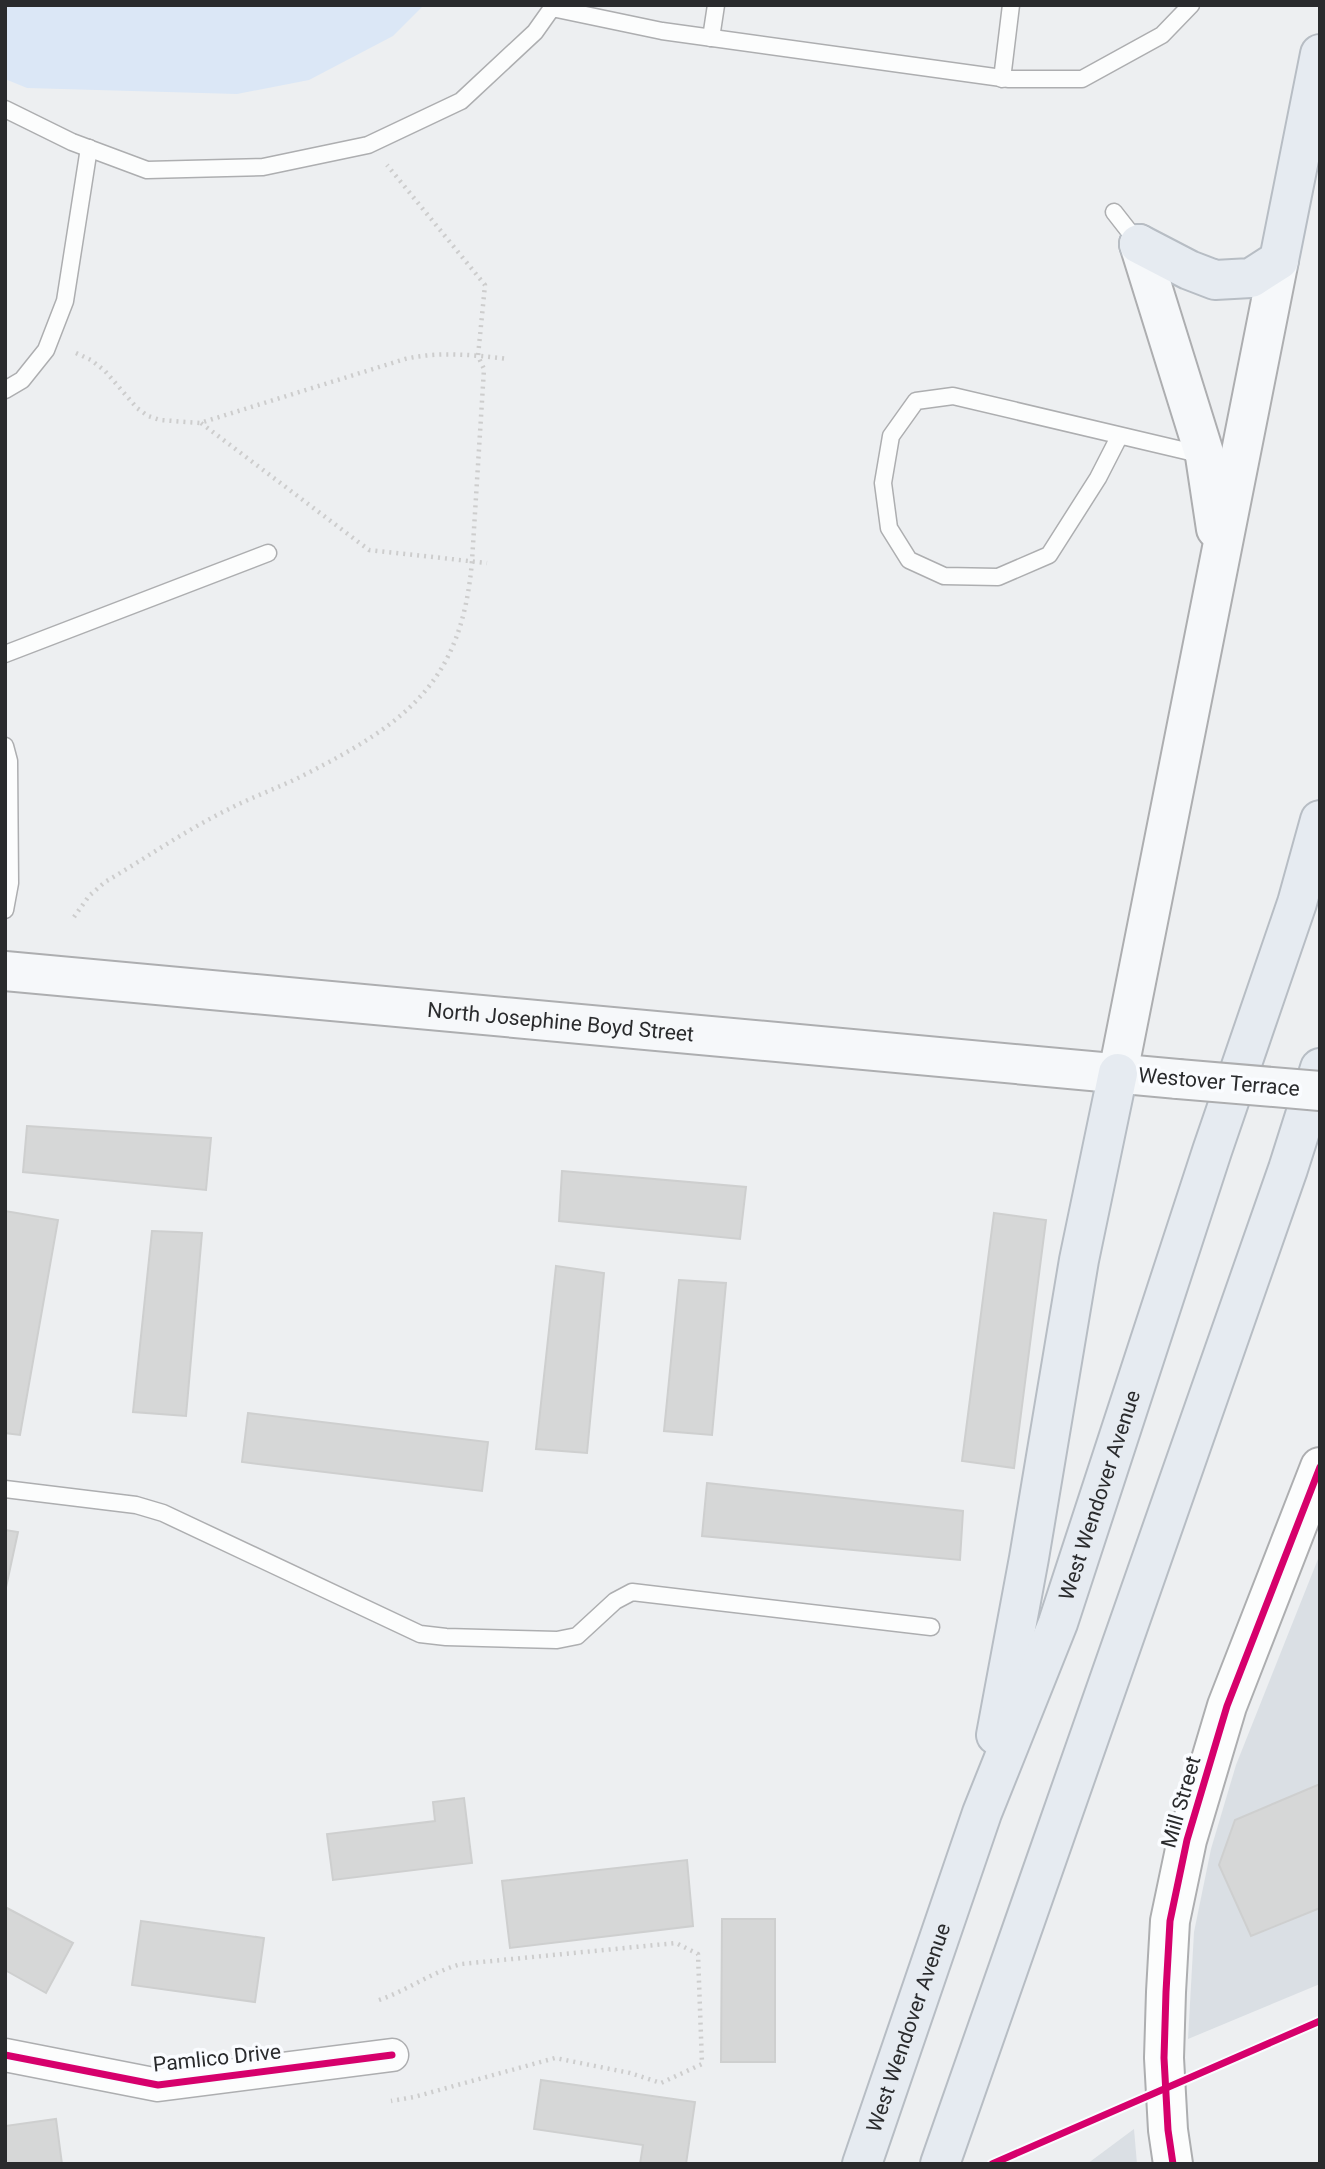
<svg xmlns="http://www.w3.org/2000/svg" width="1325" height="2169" viewBox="0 0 1325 2169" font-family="Roboto,sans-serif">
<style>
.built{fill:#dadfe4}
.green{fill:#dbe7f6}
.building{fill:#d6d7d7;stroke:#cecfcf;stroke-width:2}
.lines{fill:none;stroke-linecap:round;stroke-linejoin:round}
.service-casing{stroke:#adaeb0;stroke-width:19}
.minor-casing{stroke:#adaeb0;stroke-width:35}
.tertiary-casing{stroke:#adaeb0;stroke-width:42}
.secondary-casing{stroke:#adaeb0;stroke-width:42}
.motorway-casing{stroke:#b7bdc4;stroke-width:42}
.path{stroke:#cdcdcd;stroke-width:4.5;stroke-dasharray:2 5;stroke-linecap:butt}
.service{stroke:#fcfdfd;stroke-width:16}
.minor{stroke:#fcfdfd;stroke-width:32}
.tertiary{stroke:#fcfdfd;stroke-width:38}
.secondary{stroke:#f6f8fa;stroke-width:38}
.motorway{stroke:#e6ebf1;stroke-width:38}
.secondary-bridge-casing{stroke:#adaeb0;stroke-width:42;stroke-linecap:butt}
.secondary-bridge{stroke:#f6f8fa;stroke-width:38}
.cycleway-casing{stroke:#fafcff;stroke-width:11}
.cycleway{stroke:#d6006c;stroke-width:7}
.labels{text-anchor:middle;stroke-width:7;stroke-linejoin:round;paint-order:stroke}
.street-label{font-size:21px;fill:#2a2b2d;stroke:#fafcff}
</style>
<rect width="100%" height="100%" fill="#edeff1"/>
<!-- built -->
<g class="built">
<polygon points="1320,1554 1320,1984 1188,2039 1194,1932 1211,1849 1236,1765"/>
<polygon points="1134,2129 1137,2164 1087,2164"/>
</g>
<!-- green -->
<polygon class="green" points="5,5 424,5 393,36 309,80 237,94 27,88 5,79"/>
<!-- building -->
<g class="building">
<polygon points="27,1126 211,1138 206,1190 23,1172"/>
<polygon points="562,1171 746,1187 740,1239 559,1221"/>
<polygon points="5,1211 58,1220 20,1435 5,1433"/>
<polygon points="994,1213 1046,1220 1014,1468 962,1461"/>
<polygon points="152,1231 202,1233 186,1416 133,1412"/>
<polygon points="556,1266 604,1273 587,1453 536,1449"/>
<polygon points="679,1280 726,1283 712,1435 664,1431"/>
<polygon points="248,1413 488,1442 482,1491 242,1462"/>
<polygon points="707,1483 963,1511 960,1560 702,1536"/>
<polygon points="5,1530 18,1532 5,1592"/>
<polygon points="1320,1784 1320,1908 1251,1936 1219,1865 1235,1820"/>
<polygon points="464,1798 472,1863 333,1880 327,1834 435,1821 433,1802"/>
<polygon points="687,1860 693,1926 510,1948 502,1881"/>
<polygon points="5,1907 73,1943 46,1993 5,1970"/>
<polygon points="722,1919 775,1919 775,2062 721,2062"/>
<polygon points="141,1921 264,1938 255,2002 132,1985"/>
<polygon points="541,2080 695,2102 686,2164 640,2164 643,2145 534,2129"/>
<polygon points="56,2119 62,2164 5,2164 5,2126"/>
</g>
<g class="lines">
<!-- service casing -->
<g class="service-casing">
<g id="service">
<polyline points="711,38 716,5"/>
<polyline points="1002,79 1011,5"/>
<polyline points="5,109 72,142 147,170 263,167 368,145 461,101 535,32 552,8 662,31 1009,79 1082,79 1162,35 1191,5"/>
<polyline points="1114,212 1139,244"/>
<polyline points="5,390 22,380 46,350 65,301 89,148"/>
<polyline points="1119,437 1098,478 1049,555 998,577 944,576 909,560 889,528 883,483 891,436 916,401 953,396 1203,455"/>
<polyline points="5,654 268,553"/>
<polyline points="5,746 9,761 10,883 5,910"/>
<polyline points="5,1489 136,1505 163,1513 420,1634 446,1637 557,1640 577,1636 615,1601 632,1592 931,1627"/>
</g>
</g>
<!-- minor casing -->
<g class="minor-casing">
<polyline id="minor" points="5,2055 158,2085 392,2055"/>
</g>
<!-- tertiary casing -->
<g class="tertiary-casing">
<polyline id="tertiary" points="1173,2164 1168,2130 1164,2058 1166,1992 1170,1921 1187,1840 1227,1706 1320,1467"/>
</g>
<!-- secondary casing -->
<g class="secondary-casing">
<g id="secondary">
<polyline points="1139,244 1205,456 1216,529"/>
<path id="s1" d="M 5,971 L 1178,1079"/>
<polyline points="1118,1073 1279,260"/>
</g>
</g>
<!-- motorway casing -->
<g class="motorway-casing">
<g id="motorway">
<polyline points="1139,244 1189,270 1215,280 1251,278 1279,260 1320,54"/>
<polyline points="996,1735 1029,1558 1079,1260 1118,1073"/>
<path id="s2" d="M 862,2164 L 982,1813 L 1058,1623 L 1212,1151 L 1297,903 L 1320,820"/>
<polyline points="940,2164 1288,1169 1320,1068"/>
</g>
</g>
<!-- path -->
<g class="path">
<path d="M 76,353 L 91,360 L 105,371 L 137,408 L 148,416 L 160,420 L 200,423 L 405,359 C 440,351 473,355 509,359"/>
<polyline points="201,423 369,550 487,563"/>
<path d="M 74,917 L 89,896 L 105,882 C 146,858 186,830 229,809 C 254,796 281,787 306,774 C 408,722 462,681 472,561 L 484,369 L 478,356 L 485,285 L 387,165"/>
<path d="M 379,2000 C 408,1990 432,1972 461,1964 L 676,1943 L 698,1954 L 702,2064 L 661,2083 L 630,2073 L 555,2058 L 414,2097 L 391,2101"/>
</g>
<!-- service -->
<use href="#service" class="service"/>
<!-- minor -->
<use href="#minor" class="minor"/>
<!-- tertiary -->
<use href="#tertiary" class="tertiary"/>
<!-- secondary -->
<use href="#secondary" class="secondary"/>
<!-- motorway -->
<use href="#motorway" class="motorway"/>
<!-- secondary-bridge casing -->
<g class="secondary-bridge-casing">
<polyline id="secondary-bridge" points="1178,1079 1320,1091"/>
</g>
<!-- secondary-bridge -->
<use href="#secondary-bridge" class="secondary-bridge"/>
<!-- cycleway casing -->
<g class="cycleway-casing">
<g id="cycleway">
<polyline points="5,2055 158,2085 392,2055"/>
<polyline points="992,2164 1320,2021"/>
<polyline points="1173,2164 1168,2130 1164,2058 1166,1992 1170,1921 1187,1840 1227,1706 1320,1467"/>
</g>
</g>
<!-- cycleway -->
<use href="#cycleway" class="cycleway"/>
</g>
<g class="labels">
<!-- street labels -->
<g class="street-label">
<text dy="7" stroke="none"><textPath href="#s1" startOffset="558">North Josephine Boyd Street</textPath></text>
<text transform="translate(1219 1082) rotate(5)" y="7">Westover Terrace</text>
<text dy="7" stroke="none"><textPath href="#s2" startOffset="710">West Wendover Avenue</textPath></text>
<text transform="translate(1181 1802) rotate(-74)" y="7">Mill Street</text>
<text dy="7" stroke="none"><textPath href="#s2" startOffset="144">West Wendover Avenue</textPath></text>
<text transform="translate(217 2058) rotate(-6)" y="7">Pamlico Drive</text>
</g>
</g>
<!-- border -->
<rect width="1325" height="2169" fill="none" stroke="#2a2b2d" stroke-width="14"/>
</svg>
